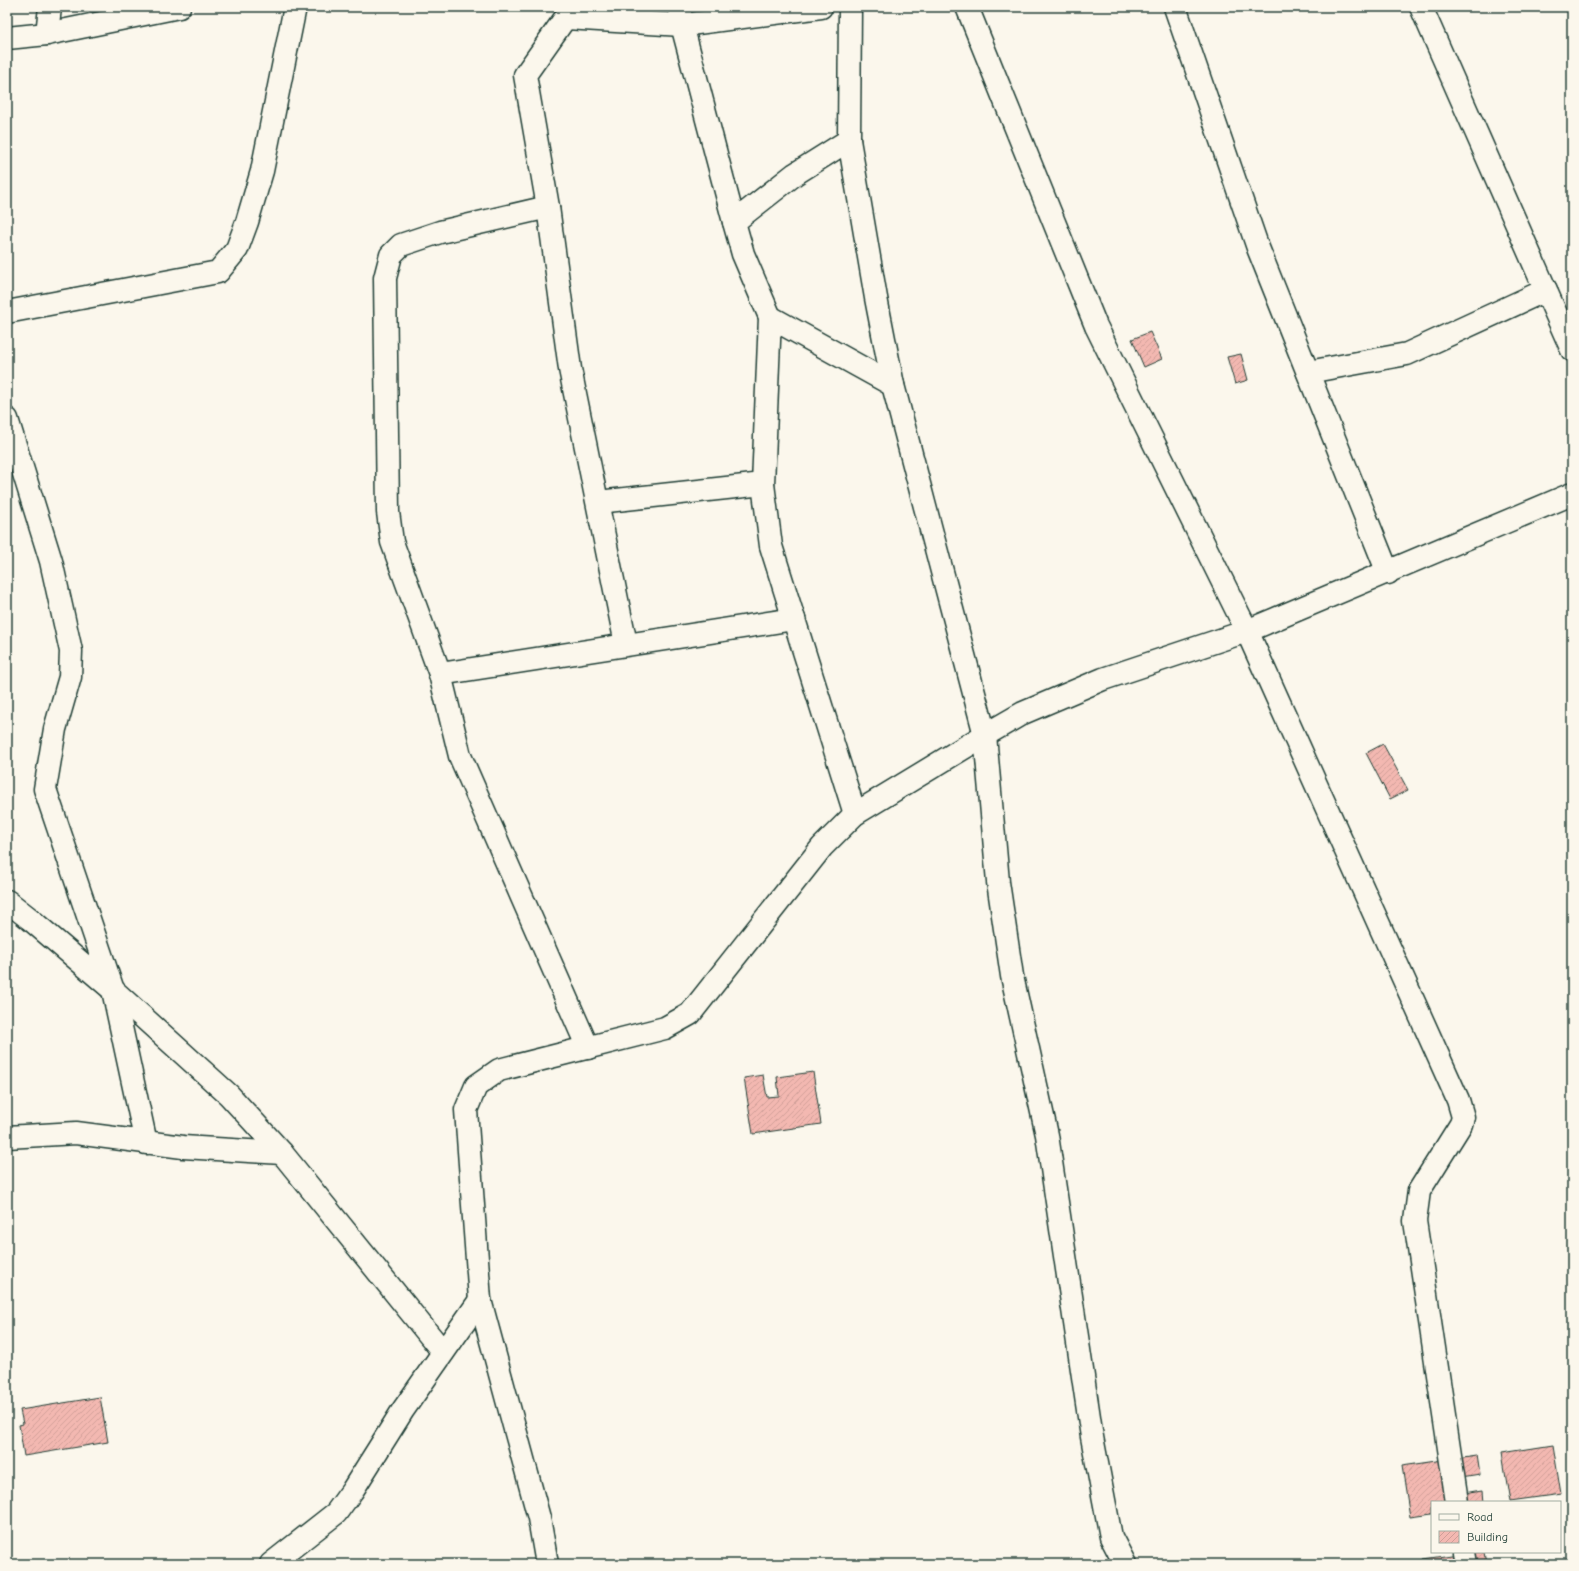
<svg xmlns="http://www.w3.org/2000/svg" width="1579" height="1571" viewBox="0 0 1579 1571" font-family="'Comic Neue',sans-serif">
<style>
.building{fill:url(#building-hatch);stroke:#1f3d34}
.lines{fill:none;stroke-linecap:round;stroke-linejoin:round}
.minor-casing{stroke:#1f3d34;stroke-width:25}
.minor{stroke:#fbf7ec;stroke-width:22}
</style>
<defs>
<pattern id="building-hatch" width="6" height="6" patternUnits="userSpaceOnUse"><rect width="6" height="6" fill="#f3b8b1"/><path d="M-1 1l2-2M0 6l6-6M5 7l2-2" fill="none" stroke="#d09f99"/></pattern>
</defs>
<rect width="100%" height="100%" fill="#fbf7ec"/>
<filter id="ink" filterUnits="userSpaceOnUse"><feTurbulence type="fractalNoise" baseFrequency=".025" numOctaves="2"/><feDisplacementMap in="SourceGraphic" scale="8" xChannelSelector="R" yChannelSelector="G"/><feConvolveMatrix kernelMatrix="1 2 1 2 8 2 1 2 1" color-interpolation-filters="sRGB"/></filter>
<g filter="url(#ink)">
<!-- building -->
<g class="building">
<polygon points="1150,332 1162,359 1144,367 1132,339"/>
<polygon points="1241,354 1248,380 1235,384 1227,357"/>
<polygon points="1383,744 1408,790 1390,799 1366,753"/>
<polygon points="813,1072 821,1124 753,1134 744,1078 763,1075 767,1097 779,1096 777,1077"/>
<polygon points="100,1397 108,1442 24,1456 19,1425 23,1424 20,1410"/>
<polygon points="1553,1445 1561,1495 1510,1502 1502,1453"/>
<polygon points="1477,1455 1480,1475 1455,1479 1457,1494 1483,1490 1484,1502 1432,1502 1432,1514 1410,1517 1402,1466"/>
<polygon points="1472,1552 1484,1552 1486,1564 1425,1564 1424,1559"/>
</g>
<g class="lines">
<!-- minor casing -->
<g class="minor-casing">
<g id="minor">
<polyline points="573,7 525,75 548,207 570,369 626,644"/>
<polyline points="679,7 682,25 734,222"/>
<polyline points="850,7 849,140 876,298 893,385 985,735 998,882 1012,976 1047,1135 1092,1437 1111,1537 1125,1564"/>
<polyline points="967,7 1096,326 1247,631 1458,1100 1463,1117 1461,1124 1419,1191 1415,1221 1457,1502"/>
<polyline points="1175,7 1258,248 1388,573"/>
<polyline points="1421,7 1572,350"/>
<polyline points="566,18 682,25 821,7"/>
<polyline points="47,34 50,7"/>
<polyline points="7,38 47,34 179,7"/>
<polyline points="849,140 795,174 734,222 743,254 770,317 763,484 771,546 855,814"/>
<polyline points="548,207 440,232 401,245 391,255 385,278 388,512 392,542 440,674 460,756 588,1048"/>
<polyline points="7,312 218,272 237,249 247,222 262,171 295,7"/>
<polyline points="770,317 893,385"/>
<polyline points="1308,372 1407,354 1546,290"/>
<polyline points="7,419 51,561 71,651 70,677 55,729 45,789 113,990 146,1143"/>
<polyline points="598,502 763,484"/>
<polyline points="440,674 794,619"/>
<polyline points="7,901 30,919 113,990 229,1095 282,1153 443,1352"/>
<polyline points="7,1137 76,1133 183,1147 282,1153"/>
<polyline points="1464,1552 1466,1564"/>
<polyline points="271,1564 336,1513 352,1491 403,1410 480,1300"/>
<polyline points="547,1564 539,1518 480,1300 466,1110 476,1086 499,1070 665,1028 690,1014 822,847 855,814 985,735 1023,713 1103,679 1247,631 1572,494"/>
</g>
</g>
<!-- minor -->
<use href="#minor" class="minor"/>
</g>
</g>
<!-- margin -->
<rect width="1579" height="1571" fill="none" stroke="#fbf7ec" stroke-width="24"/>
<rect x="12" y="12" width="1555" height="1547" fill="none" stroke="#1f3d34" stroke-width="1.5" filter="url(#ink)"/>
<!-- legend -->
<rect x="1431" y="1501" width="130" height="52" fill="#fbf7ec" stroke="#a3ada2"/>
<rect x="1439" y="1514" width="20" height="6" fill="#fbf7ec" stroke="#a3ada2"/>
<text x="1467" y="1521" font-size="12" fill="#1f3d34">Road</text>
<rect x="1439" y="1531" width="20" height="12" fill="url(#building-hatch)" stroke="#a3ada2"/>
<text x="1467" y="1541" font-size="12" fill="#1f3d34">Building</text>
</svg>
